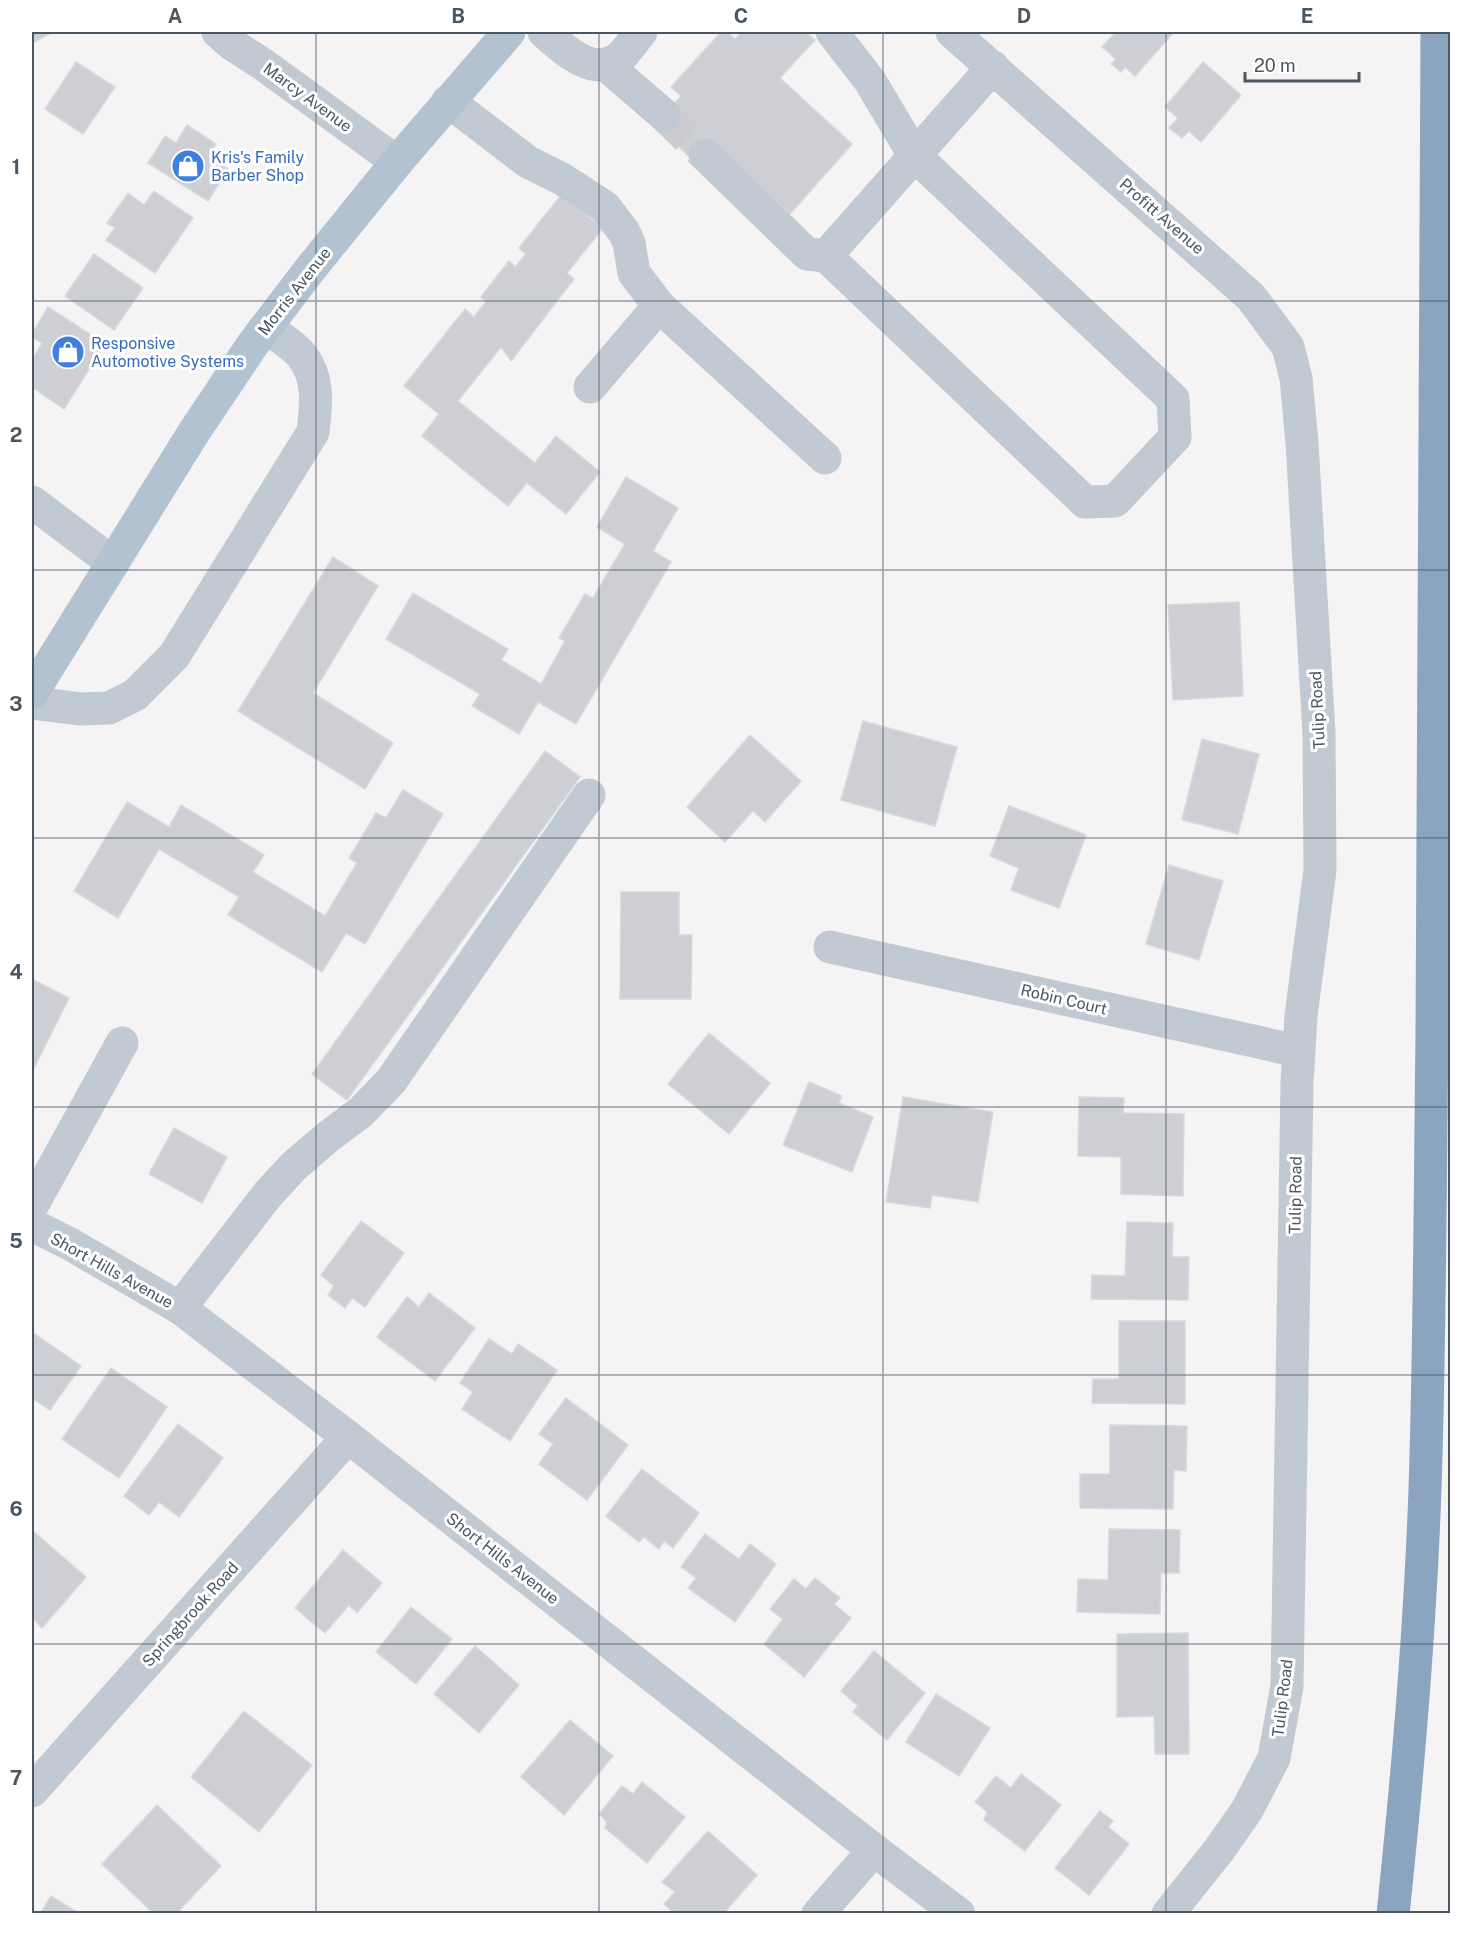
<svg xmlns="http://www.w3.org/2000/svg" width="1482" height="1945" viewBox="0 0 1482 1945" font-family="'Public Sans',sans-serif">
<style>
.building{fill:#cdcfd5;stroke:#d7d9de;stroke-width:1.5}
.lines{fill:none;stroke-linecap:round;stroke-linejoin:round}
.minor-tunnel{stroke:#caccce;stroke-width:33;stroke-dasharray:33 16;stroke-linecap:butt}
.minor{stroke:#c1cad2;stroke-width:33}
.major{stroke:#b3c2d1;stroke-width:33}
.highway{stroke:#8ba5c1;stroke-width:33}
.grid{fill:none;stroke:#4a5661;stroke-width:1.5;stroke-opacity:0.55}
.labels{text-anchor:middle;stroke-width:6;stroke-linejoin:round;paint-order:stroke}
.street-label{font-size:16px;fill:#4a5661;stroke:#fff}
.shop-label{font-size:16px;fill:#366cbe;stroke:#fff;text-anchor:start}
.neatline{fill:none;stroke:#4a5661;stroke-width:2}
.grid-label{font-size:20px;text-anchor:middle;font-weight:bold;fill:#4a5661}
</style>
<rect width="100%" height="100%" fill="#f5f3f3"/>
<!-- building -->
<g class="building">
<polygon points="32,32 53,32 32,43"/>
<polygon points="721,32 727,32 735,39 742,32 806,32 815,40 780,78 852,144 790,214 714,145 697,164 655,125 681,96 671,87"/>
<polygon points="1116,32 1174,32 1135,76 1125,67 1121,72 1111,64 1116,59 1102,47"/>
<polygon points="76,62 115,87 83,134 45,109"/>
<polygon points="1203,62 1241,95 1201,142 1189,131 1182,138 1169,128 1178,118 1165,107"/>
<polygon points="187,125 216,144 209,155 228,169 208,201 148,163 165,136 176,143"/>
<polygon points="154,191 193,218 155,273 106,240 115,228 107,223 128,193 144,205"/>
<polygon points="561,195 603,228 567,273 574,279 511,361 501,347 458,401 535,463 556,436 600,472 566,514 527,483 508,506 422,436 439,414 404,386 465,309 474,317 486,302 481,297 509,261 515,267 526,254 519,248"/>
<polygon points="94,254 143,288 114,330 65,296"/>
<polygon points="48,307 105,344 64,409 32,387 32,360 42,343 32,337 32,334"/>
<polygon points="626,477 678,508 653,551 671,562 576,724 538,702 519,734 472,706 480,694 386,639 413,593 508,649 501,660 541,684 565,641 559,638 585,594 593,598 625,544 597,527"/>
<polygon points="333,557 378,586 313,693 393,743 365,789 238,711"/>
<polygon points="1239,602 1243,696 1173,700 1168,605"/>
<polygon points="863,721 957,747 935,826 841,800"/>
<polygon points="750,735 801,781 765,822 753,811 725,842 687,807"/>
<polygon points="1202,739 1259,754 1238,834 1182,820"/>
<polygon points="545,751 580,777 347,1100 312,1074"/>
<polygon points="403,790 443,814 365,944 346,933 322,972 228,915 239,897 159,849 118,918 74,891 127,802 169,827 181,805 264,855 253,872 325,916 357,863 349,858 376,813 386,818"/>
<polygon points="1009,806 1086,835 1059,908 1011,890 1019,868 990,856"/>
<polygon points="1169,865 1223,881 1199,960 1146,944"/>
<polygon points="621,892 679,892 679,935 692,935 691,999 620,999"/>
<polygon points="32,979 69,998 32,1072"/>
<polygon points="709,1033 770,1083 729,1134 668,1084"/>
<polygon points="809,1082 842,1096 839,1103 873,1117 852,1172 783,1145"/>
<polygon points="903,1097 993,1112 978,1202 932,1195 930,1208 886,1202"/>
<polygon points="1079,1097 1124,1098 1123,1113 1184,1114 1183,1196 1121,1194 1121,1157 1078,1156"/>
<polygon points="174,1128 227,1157 202,1203 149,1174"/>
<polygon points="361,1221 404,1253 365,1307 352,1298 345,1308 328,1295 334,1286 321,1275"/>
<polygon points="1127,1222 1173,1223 1172,1257 1189,1257 1188,1300 1091,1299 1092,1275 1125,1276"/>
<polygon points="429,1293 475,1328 435,1381 377,1337 407,1297 419,1307"/>
<polygon points="1119,1321 1185,1321 1185,1404 1092,1403 1093,1379 1119,1379"/>
<polygon points="32,1332 81,1366 50,1410 32,1398"/>
<polygon points="489,1339 512,1354 518,1344 557,1370 510,1441 462,1409 473,1392 460,1383"/>
<polygon points="111,1368 167,1407 119,1478 62,1439"/>
<polygon points="566,1398 628,1445 587,1500 539,1464 553,1444 539,1434"/>
<polygon points="178,1424 223,1458 179,1517 159,1502 149,1515 124,1496"/>
<polygon points="1110,1425 1187,1426 1186,1471 1174,1470 1173,1509 1080,1508 1080,1474 1110,1474"/>
<polygon points="642,1469 699,1513 673,1548 664,1541 659,1549 644,1537 639,1542 606,1516"/>
<polygon points="1109,1529 1180,1530 1179,1573 1161,1573 1160,1614 1077,1612 1078,1579 1108,1580"/>
<polygon points="33,1531 86,1577 42,1628 32,1618 32,1533"/>
<polygon points="705,1534 739,1559 750,1544 776,1564 735,1622 688,1588 696,1578 681,1567"/>
<polygon points="343,1550 382,1583 357,1613 349,1605 325,1633 295,1608"/>
<polygon points="815,1578 840,1598 834,1604 851,1618 804,1677 764,1644 783,1619 770,1609 794,1579 806,1589"/>
<polygon points="411,1607 452,1639 416,1684 376,1652"/>
<polygon points="1188,1633 1189,1754 1155,1754 1154,1716 1117,1717 1117,1634"/>
<polygon points="475,1646 519,1685 479,1733 434,1694"/>
<polygon points="874,1651 925,1693 887,1740 853,1712 858,1706 841,1691"/>
<polygon points="936,1694 990,1728 959,1776 906,1742"/>
<polygon points="244,1711 312,1765 259,1832 191,1777"/>
<polygon points="570,1720 613,1756 564,1815 521,1777"/>
<polygon points="1021,1774 1061,1805 1025,1851 984,1820 987,1812 975,1802 996,1776 1011,1788"/>
<polygon points="642,1782 685,1817 647,1863 605,1828 607,1822 599,1814 622,1786 633,1794"/>
<polygon points="157,1805 221,1866 176,1914 154,1914 102,1864"/>
<polygon points="1100,1811 1113,1821 1108,1827 1129,1844 1089,1895 1055,1868"/>
<polygon points="708,1831 757,1875 723,1914 675,1914 664,1904 675,1892 662,1882"/>
<polygon points="51,1896 80,1914 40,1914"/>
</g>
<g class="lines">
<!-- minor-tunnel -->
<polyline class="minor-tunnel" points="664,115 705,155"/>
<!-- minor -->
<g class="minor">
<polyline points="218,32 233,45 264,65 397,162"/>
<path d="M 544,32 C 562,48 595,80 620,57 C 628,50 634,40 641,32"/>
<polyline points="832,32 870,81 914,155 1173,399 1175,437 1115,501 1085,502 826,256 993,67"/>
<polyline points="952,32 1251,297 1288,347 1296,378 1302,443 1319,733 1320,870 1301,1016 1297,1083 1287,1686 1274,1758 1247,1810 1219,1850 1168,1914"/>
<polyline points="605,64 664,115"/>
<polyline points="448,101 528,162 562,179 605,207 624,232 629,243 634,273 659,306 825,458"/>
<polyline points="705,155 807,254 826,256"/>
<polyline points="590,387 659,306"/>
<polyline points="32,502 113,563"/>
<path d="M 32,703 L 81,709 L 109,708 L 135,695 L 174,656 L 313,432 C 316,405 320,379 302,356 C 294,345 277,336 266,327"/>
<polyline points="830,947 1298,1051"/>
<polyline points="32,1206 122,1043"/>
<polyline points="32,1225 70,1244 180,1308 348,1437 874,1850 959,1914"/>
<polyline points="180,1308 268,1194 294,1166 329,1136 361,1112 391,1081 589,795"/>
<polyline points="32,1791 348,1437"/>
<polyline points="818,1914 874,1850"/>
</g>
<!-- major -->
<polyline class="major" points="32,693 194,432 253,344 311,268 397,162 509,32"/>
<!-- highway -->
<path class="highway" d="M 1393,1914 C 1408,1772 1420,1631 1425,1489 C 1430,1338 1430,1186 1432,1035 C 1436,700 1436,366 1437,32"/>
</g>
<!-- grid -->
<path class="grid" d="M 316,32 L 316,1914M 599,32 L 599,1914M 883,32 L 883,1914M 1166,32 L 1166,1914M 32,301 L 1450,301M 32,570 L 1450,570M 32,838 L 1450,838M 32,1107 L 1450,1107M 32,1375 L 1450,1375M 32,1644 L 1450,1644"/>
<!-- icons -->
<defs>
<g id="shop-disc" transform="scale(1.725)"><circle r="9.5" fill="#3f7fe0" stroke="#fff"/><path d="M-5-2.5h2.3a2.7 3.5 0 0 1 5.4 0H5L5.5 6h-11ZM-1.5-2.5h3a1.5 2.3 0 0 0-3 0Z" fill="#fff"/></g>
</defs>
<g fill-rule="evenodd">
<use href="#shop-disc" x="188" y="166"/>
<use href="#shop-disc" x="68" y="352"/>
</g>
<g class="labels">
<!-- street labels -->
<g class="street-label">
<text transform="translate(308 97) rotate(36)" y="6">Marcy Avenue</text>
<text transform="translate(1162 216) rotate(41)" y="6">Profitt Avenue</text>
<text transform="translate(294 291) rotate(-52)" y="6">Morris Avenue</text>
<text transform="translate(1317 710) rotate(-93)" y="6">Tulip Road</text>
<text transform="translate(1064 999) rotate(13)" y="6">Robin Court</text>
<text transform="translate(1295 1195) rotate(-89)" y="6">Tulip Road</text>
<text transform="translate(112 1270) rotate(29)" y="6">Short Hills Avenue</text>
<text transform="translate(503 1558) rotate(38)" y="6">Short Hills Avenue</text>
<text transform="translate(190 1614) rotate(-48)" y="6">Springbrook Road</text>
<text transform="translate(1282 1698) rotate(-83)" y="6">Tulip Road</text>
</g>
<!-- shop labels -->
<g class="shop-label">
<text x="211" y="163">Kris's Family<tspan x="211" dy="18">Barber Shop</tspan></text>
<text x="91" y="349">Responsive<tspan x="91" dy="18">Automotive Systems</tspan></text>
</g>
</g>
<!-- border -->
<rect width="1482" height="1945" fill="none" stroke="#ffffff" stroke-width="66"/>
<!-- scale -->
<path d="M1245 72v9h114v-9" fill="none" stroke="#4a5661" stroke-width="3"/>
<text x="1254" y="72" font-size="18" fill="#4a5661" stroke="#ffffff" stroke-width="4.5" paint-order="stroke">20 m</text>
<rect x="33" y="33" width="1416" height="1879" class="neatline"/>
<g class="grid-label">
<text x="175" y="23">A</text>
<text x="458" y="23">B</text>
<text x="741" y="23">C</text>
<text x="1024" y="23">D</text>
<text x="1307" y="23">E</text>
<text x="16" y="174">1</text>
<text x="16" y="442">2</text>
<text x="16" y="711">3</text>
<text x="16" y="979">4</text>
<text x="16" y="1248">5</text>
<text x="16" y="1516">6</text>
<text x="16" y="1785">7</text>
</g>
</svg>
